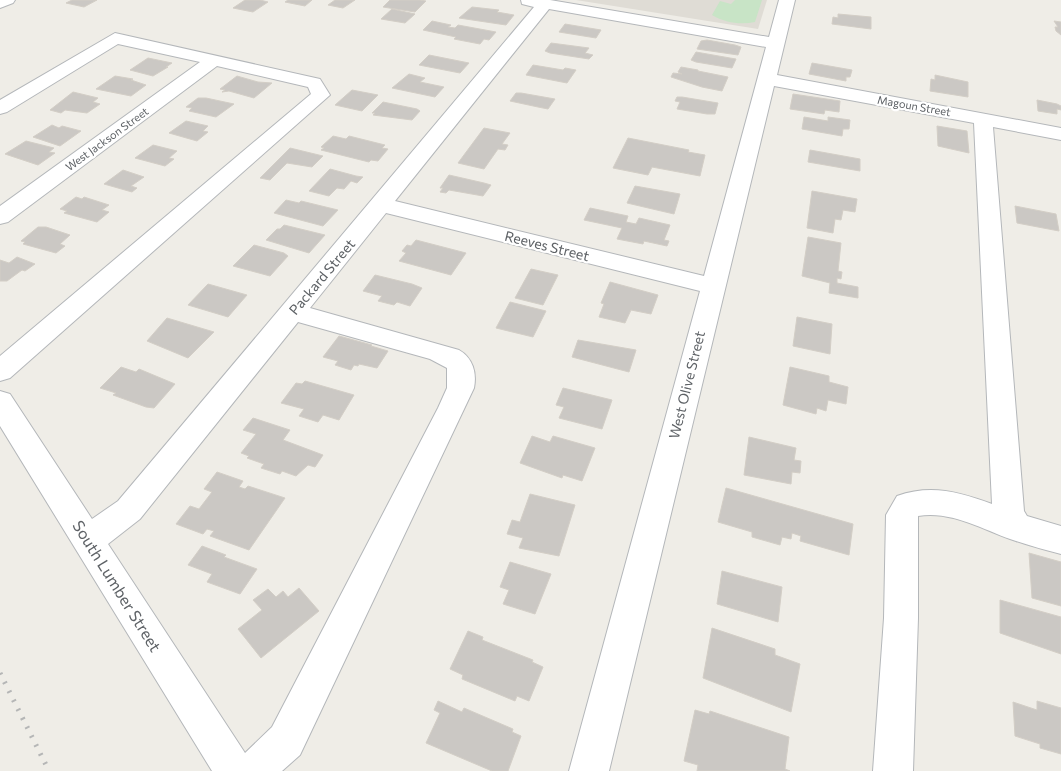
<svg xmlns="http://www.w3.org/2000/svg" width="1061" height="771" viewBox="0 0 1061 771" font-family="Commissioner,sans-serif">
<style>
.education{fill:#dfdcd5}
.green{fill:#c8e4c6}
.building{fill:#cbc8c4;stroke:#d3cec6}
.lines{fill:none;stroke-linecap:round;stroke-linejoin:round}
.minor-casing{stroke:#b4b7ba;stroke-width:2}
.minor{fill:#fff;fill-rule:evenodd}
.rail{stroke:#b5b6b6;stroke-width:5;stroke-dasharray:2 8;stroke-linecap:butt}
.labels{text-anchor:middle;stroke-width:4.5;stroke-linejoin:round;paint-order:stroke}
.far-street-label{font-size:11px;fill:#5e6266;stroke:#fff}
.street-label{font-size:14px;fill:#5e6266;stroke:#fff}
.near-street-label{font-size:16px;fill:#5e6266;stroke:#fff}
</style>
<rect width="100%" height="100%" fill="#efede7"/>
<!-- education -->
<polygon class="education" points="576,0 767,0 758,29"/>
<!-- green -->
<path class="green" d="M 735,0 L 762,0 L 755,22 C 741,25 725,23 712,15 L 720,1 L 731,4 Z"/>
<!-- building -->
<g class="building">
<polygon points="72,0 97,0 84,7 66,3"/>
<polygon points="245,0 260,0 268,2 253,12 233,8"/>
<polygon points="288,0 312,0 305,6 285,2"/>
<polygon points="335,0 355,0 343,8 328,5"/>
<polygon points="390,0 420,0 426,1 415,12 383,7"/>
<polygon points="472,7 499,10 497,12 514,15 506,25 459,18"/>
<polygon points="392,9 415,14 405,23 381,19"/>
<polygon points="838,14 871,17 871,29 832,24 833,17 838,18"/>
<polygon points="432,21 451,25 448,27 455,28 458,25 496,32 489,40 484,39 480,44 454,39 456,37 423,30"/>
<polygon points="1054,21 1061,22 1061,35 1056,31 1055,27 1058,27"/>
<polygon points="565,24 601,30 596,38 559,32"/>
<polygon points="707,40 735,45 741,47 738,55 697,49 701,41"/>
<polygon points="551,43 589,48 585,53 593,55 589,59 550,53 545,51"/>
<polygon points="696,52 730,58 736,59 732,68 696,62 691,60"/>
<polygon points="429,55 469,63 460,73 419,65"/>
<polygon points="148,58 172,63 166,67 168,67 153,76 130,70"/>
<polygon points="812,63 852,70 850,77 846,77 846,81 809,74"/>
<polygon points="533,65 563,70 565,68 576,70 567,83 526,75"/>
<polygon points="681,67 698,70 698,71 728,77 722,91 702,87 671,77 673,73 682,74 678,72"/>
<polygon points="409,74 425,78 420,82 444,87 435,97 392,88"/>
<polygon points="935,75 968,82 968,97 930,91 931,79 935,80"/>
<polygon points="115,76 133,79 131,80 146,85 131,96 96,89"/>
<polygon points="237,76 258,82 272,83 254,98 229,91 222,92 225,90 220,89"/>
<polygon points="352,90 378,95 362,111 335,105"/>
<polygon points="73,92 98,98 93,102 100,104 87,113 65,110 61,113 50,110"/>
<polygon points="516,93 521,93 555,99 548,109 538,107 510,101"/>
<polygon points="793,94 840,101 839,112 825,110 824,114 790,109"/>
<polygon points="677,97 682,97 718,103 715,114 707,114 677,109 680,102 675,101"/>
<polygon points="198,98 206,98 234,104 216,117 189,111 192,108 186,107"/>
<polygon points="1037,100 1057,104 1061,106 1061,110 1057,109 1057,114 1038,111"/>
<polygon points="383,102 417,109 420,111 412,120 373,115 375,113 372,113"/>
<polygon points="804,117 828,121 828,117 850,120 849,129 843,129 842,136 802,129"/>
<polygon points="186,121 208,126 203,131 208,132 197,141 169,133"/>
<polygon points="52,125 59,128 62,126 81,131 60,146 33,137"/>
<polygon points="937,126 967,131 969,153 938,146"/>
<polygon points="484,128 510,133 502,144 508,145 505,150 498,149 484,169 458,163"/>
<polygon points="333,136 346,139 349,136 385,145 382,148 388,149 378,161 371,160 369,162 321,150 324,148 321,147"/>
<polygon points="628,138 689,150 688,152 705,155 700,176 652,167 648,175 613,168"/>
<polygon points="26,141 54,148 49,152 55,153 38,165 5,154"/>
<polygon points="153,145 177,151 169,158 174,159 165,166 135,158"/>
<polygon points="290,148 323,156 312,167 287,163 270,180 260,178"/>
<polygon points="810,150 860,159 860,171 808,162"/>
<polygon points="330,169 356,176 363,177 357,183 351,181 344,189 337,188 329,196 309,191"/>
<polygon points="123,170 144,177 131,186 137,188 132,192 104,184"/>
<polygon points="449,175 484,183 491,185 483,196 449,190 446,193 440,192 443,188 440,188"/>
<polygon points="635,186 680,194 674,214 627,203"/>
<polygon points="812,191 857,199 855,212 843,210 841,220 835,219 833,233 807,228"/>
<polygon points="76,197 82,199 84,197 109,205 102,210 109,212 97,222 64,213 67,211 60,209"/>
<polygon points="286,200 299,203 301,201 338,210 323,226 274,213"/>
<polygon points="1015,206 1056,214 1059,231 1017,223"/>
<polygon points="590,208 628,216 626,222 636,224 639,218 670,225 664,240 669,241 667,246 644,241 643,244 617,239 622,228 584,220"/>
<polygon points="284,225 325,235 309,253 266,240 277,229 280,229"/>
<polygon points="38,227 46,227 70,235 60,244 65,246 56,253 23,244 25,242 21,241"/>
<polygon points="808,237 841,243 838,271 842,272 841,279 837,278 837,283 858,287 858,298 829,293 830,283 802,276"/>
<polygon points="416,240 466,253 451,275 399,261 406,253 402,251 407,245 411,246"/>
<polygon points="254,245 284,253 288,256 270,276 233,266"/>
<polygon points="17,257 35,264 25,271 22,270 7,281 0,281 0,260 9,263"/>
<polygon points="531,269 558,275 543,305 515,298"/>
<polygon points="375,275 412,284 422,288 410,306 397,302 394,305 378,301 382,296 363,291"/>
<polygon points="610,282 658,295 651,314 631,310 625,323 599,317 604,304 601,303"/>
<polygon points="208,284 247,295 228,317 188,305"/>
<polygon points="510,302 546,311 533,337 496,328"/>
<polygon points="797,317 832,324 830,354 793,346"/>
<polygon points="167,318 214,332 188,358 147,341"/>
<polygon points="339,336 372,345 371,346 388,351 377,368 359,364 358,366 354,365 351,370 335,365 338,361 323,357"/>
<polygon points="578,340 636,350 629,372 572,357"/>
<polygon points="121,367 136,372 139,369 175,384 154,408 146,407 113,395 116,393 100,388"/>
<polygon points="790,367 829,376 829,382 848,387 846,404 828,400 826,411 817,408 816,414 783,405"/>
<polygon points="305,381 354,395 339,420 323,415 318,422 299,416 304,409 281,403 296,383 302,384"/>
<polygon points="563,388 612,400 602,429 559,418 564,407 556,405"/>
<polygon points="253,418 290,430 283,440 323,455 315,467 308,465 296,476 282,471 280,474 261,468 264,464 247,458 249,456 241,453 256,434 243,430"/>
<polygon points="532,436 550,442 553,436 595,448 582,481 563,475 562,478 520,463"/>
<polygon points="749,437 796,448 794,460 801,461 800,473 792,472 791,484 744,475"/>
<polygon points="217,472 243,481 239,487 245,489 248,486 285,498 249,550 210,536 214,531 207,529 203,534 176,524 190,506 199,509 212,492 204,489"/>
<polygon points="726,488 853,524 849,555 800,541 801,536 792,533 791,539 782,537 780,545 752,537 752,532 718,522"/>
<polygon points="530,494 575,505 559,556 519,548 523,538 507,534 512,520 520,522"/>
<polygon points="202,546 226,555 224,557 257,569 240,594 207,582 212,574 188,565"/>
<polygon points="1029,553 1061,562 1061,606 1032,598"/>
<polygon points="510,562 551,574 535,614 503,604 509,590 500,587"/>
<polygon points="722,571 782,587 778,622 717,604"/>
<polygon points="299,588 319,611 261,658 238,629 262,610 253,600 268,589 276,597 283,591 288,597"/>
<polygon points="1000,600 1061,617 1061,654 1000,633"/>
<polygon points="712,628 775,649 775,655 800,664 791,712 703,678"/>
<polygon points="468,631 483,637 482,640 533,660 532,662 543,667 529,701 517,696 515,701 462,679 463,675 450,669"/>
<polygon points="438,701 462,712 464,708 513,729 512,732 521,736 508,771 492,771 426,743 440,713 434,710"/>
<polygon points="1037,701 1061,708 1061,754 1040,748 1040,744 1015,736 1013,702 1037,710"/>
<polygon points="695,710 709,714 710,711 789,737 785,769 790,771 697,771 698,765 684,761"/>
</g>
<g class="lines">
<!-- minor casing -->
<g class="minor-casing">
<g id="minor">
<polygon points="0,0 15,0 13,3 0,8"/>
<path d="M 521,0 L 550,0 L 769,37 L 779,0 L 795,0 L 777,75 L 1061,128 L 1061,140 L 993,127 L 1024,511 L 1027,516 L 1061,526 L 1061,554 C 1046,550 1031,546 1016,541 C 985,531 952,510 918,516 L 918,618 L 913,771 L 873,771 L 884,618 L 886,515 L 897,496 C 931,484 959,492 992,504 L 974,123 L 774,86 L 609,771 L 569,771 L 700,291 L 386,213 L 310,308 L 459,350 C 473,358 477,373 474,388 L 300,755 L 282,771 L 212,771 L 0,426 L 0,391 L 10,394 L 92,519 L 118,501 L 534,7 L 522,4 ZM 549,9 L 766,47 L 704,276 L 395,201 ZM 298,322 L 430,359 L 447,368 L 447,388 L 438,408 L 272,727 L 245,753 L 108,544 L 140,519 Z"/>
<polygon points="115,33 320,79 330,95 10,378 0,381 0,356 311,94 308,87 217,66 8,222 0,224 0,206 200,62 118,44 7,112 0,114 0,100"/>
</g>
</g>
<!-- minor -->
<use href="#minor" class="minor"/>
<!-- rail -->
<polyline class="rail" points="0,673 49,771"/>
</g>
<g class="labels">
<!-- far-street labels -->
<g class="far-street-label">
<text transform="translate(914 106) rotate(10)" y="4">Magoun Street</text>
<text transform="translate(107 139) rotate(-36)" y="4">West Jackson Street</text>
</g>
<!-- street labels -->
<g class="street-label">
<text transform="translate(547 246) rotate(14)" y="5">Reeves Street</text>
<text transform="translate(322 277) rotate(-50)" y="5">Packard Street</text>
<text transform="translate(687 385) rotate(-76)" y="5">West Olive Street</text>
</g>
<!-- near-street labels -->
<g class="near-street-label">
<text transform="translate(117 586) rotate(58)" y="6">South Lumber Street</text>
</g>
</g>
</svg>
